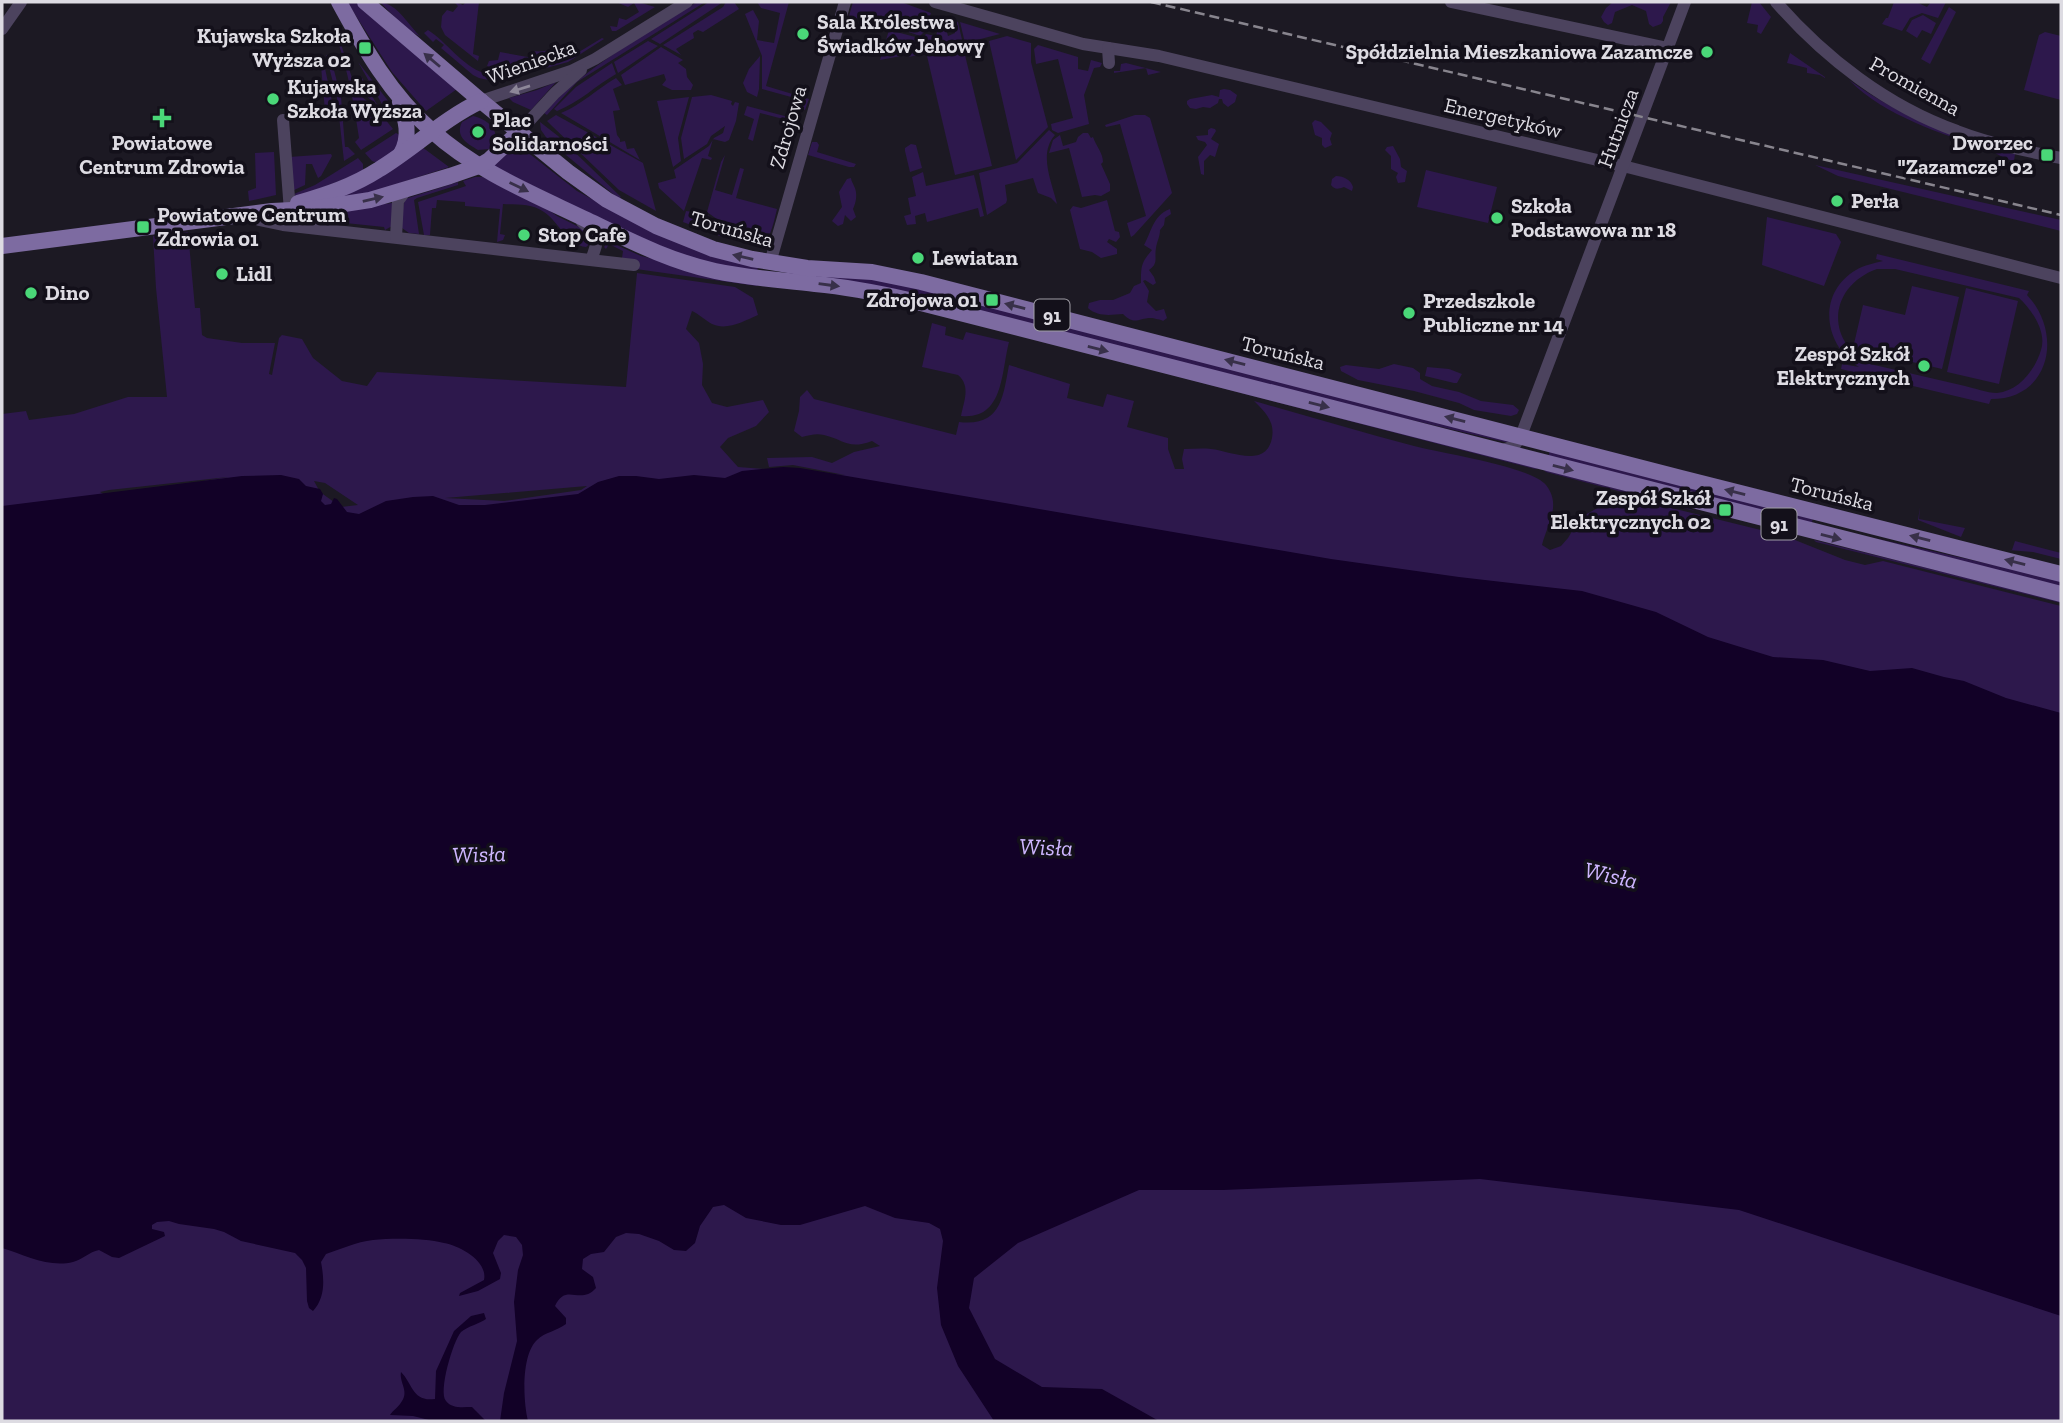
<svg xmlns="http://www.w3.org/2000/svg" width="2063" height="1423" viewBox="0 0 2063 1423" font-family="'Zilla Slab',serif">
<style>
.green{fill:#2d184c;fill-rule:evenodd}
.water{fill:#120127}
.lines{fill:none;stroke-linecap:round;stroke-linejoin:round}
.minor{stroke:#4c435e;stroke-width:12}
.major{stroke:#7d6ba1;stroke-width:16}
.rail{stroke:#88858e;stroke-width:2.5;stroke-dasharray:10 5;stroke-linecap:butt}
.oneway{fill:#383049}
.oneway2{fill:#8d8799}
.poi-dot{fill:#4ad778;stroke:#13101a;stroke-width:2.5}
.labels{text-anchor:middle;stroke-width:7;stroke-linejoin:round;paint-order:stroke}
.shield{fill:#13101a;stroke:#a09ea6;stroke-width:2}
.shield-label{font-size:19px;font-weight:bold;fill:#dddbe2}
.poi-label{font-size:21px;font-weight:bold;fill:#dddbe2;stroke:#13101a;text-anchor:start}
.street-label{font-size:21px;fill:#dddbe2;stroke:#13101a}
.water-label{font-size:23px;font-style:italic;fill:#ceb6ff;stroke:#13101a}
</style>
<rect width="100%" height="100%" fill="#1c1923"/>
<!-- green -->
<g class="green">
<polygon points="347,2 357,2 371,16 457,89 426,111 392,72"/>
<path d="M 380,2 C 398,4 408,25 421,37 L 406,29 Z"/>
<polygon points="456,2 463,5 466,2 479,2 473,54 479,56 478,61 445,35 441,27 442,16 447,10 453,12 458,6 455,3"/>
<polygon points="616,2 638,2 655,7 616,31 612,31 610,26 617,27 619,18 626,20 639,12 634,3 628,7"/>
<path d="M 697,2 L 705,2 L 577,82 L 547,115 L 544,113 C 587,65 643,36 697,2 Z"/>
<polygon points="709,2 723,2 660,44 651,39"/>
<polygon points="726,2 734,2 739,9 703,32 698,30 693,33 694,38 676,49 681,55 663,45 723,7"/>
<polygon points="757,2 789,2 766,86 809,99 805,110 801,109 802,100 762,89 762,56 745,14 753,10 759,21 757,40 774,43 780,13 761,8"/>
<polygon points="853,2 901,2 931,13 924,32 920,36 889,25 887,29 849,16"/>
<polygon points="1613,2 1671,2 1663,17 1663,21 1661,24 1653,27 1649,24 1646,11 1632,5 1615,12 1612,23 1608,25 1604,22 1601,17 1606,8"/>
<polygon points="1752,2 1759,2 1771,17 1761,34 1757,32 1758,25 1747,23"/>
<polygon points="1894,2 1916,2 1927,7 1931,2 1946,2 1938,18 1922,13 1910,18 1902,31 1882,24 1886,18 1888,18"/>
<polygon points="1949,7 1956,12 1930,64 1921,59"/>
<polygon points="1923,15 1936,23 1931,34 1922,30 1917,38 1906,31 1912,20"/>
<polygon points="941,17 943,17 948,36 955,33 954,27 949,28 947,18 958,22 963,44 909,57 926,34 936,36"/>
<polygon points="960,22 1000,34 965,43"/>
<path d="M 428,30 C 447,42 462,66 484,73 C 501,78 520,66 532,72 L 497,82 L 479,78 L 473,75 L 441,48 L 444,45 L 436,39 L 433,42 L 424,33 Z"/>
<polygon points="889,30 919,38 907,55 880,60"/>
<polygon points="2045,32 2061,36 2061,100 2024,90 2039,35"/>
<polygon points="1007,36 1031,43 1031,62 1048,127 1016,160 989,41"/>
<path d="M 339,38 L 355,87 L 362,97 L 376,108 L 393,129 L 361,150 L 355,142 L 359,138 C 354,104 348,71 337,39 Z"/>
<path d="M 602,38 L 604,39 L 568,62 L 546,68 C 532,48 508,75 487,66 L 489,61 L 498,60 L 500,52 L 533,58 L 534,51 C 552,54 555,40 569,58 Z"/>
<polygon points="648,41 658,46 618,73 614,62"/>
<polygon points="1038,45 1078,57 1078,69 1088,71 1091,60 1102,63 1100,67 1094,68 1084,95 1089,124 1058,133 1052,130 1051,124 1073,118 1058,59 1036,64 1034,49"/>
<polygon points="661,47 683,60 678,63 686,69 687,77 693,85 691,90 672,90 662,85 666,80 664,74 625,85 621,75"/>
<polygon points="963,47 992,166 955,175 927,56"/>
<polygon points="1790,53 1825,77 1825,78 1820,75 1807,73 1807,68 1787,63"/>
<polygon points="322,54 334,111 325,111 320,55"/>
<polygon points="326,55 330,55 341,97 345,147 348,147 355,154 344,161 337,98"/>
<polygon points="760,56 759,89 757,97 747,92 743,83 749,69"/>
<polygon points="358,62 399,115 399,124 382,104"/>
<path d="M 612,63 L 616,74 C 595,86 580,102 557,111 L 554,109 L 576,87 Z"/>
<polygon points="1126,63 1161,72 1148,75 1146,68 1114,73 1114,71 1120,71 1121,64"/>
<polygon points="361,76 376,103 379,106 361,92 354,79 358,83 359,81 357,78"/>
<path d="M 616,78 L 622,85 L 613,89 L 620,110 L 613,111 L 617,135 L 620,139 L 620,142 L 625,141 L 627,149 L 634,148 L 640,160 L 561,113 C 581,105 597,89 616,78 Z"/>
<path d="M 1849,80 C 1902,117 1953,138 2015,154 L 2014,161 C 2003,159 1999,154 1989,150 C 1941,133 1886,117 1849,80 Z"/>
<polygon points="556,82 531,110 513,102 509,98 537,90"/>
<polygon points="1224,89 1230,90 1237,95 1235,102 1228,107 1223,103 1222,99 1219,99 1218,103 1210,108 1203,107 1196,109 1190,108 1187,104 1187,101 1190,99 1212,95 1219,97 1220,90"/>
<polygon points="711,95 732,101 731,104 733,106 735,102 739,103 736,121 729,140 725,142 713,139 708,156 712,158 711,160 702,158 684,211 659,188 658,183 676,178 674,170 709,146 714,138 723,133 725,126 711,136 707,144 684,159 681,138 692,97"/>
<polygon points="689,97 678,138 681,161 673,167 657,101"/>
<polygon points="747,106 792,118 791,121 760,113 753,141 748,139 754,119 744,115"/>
<polygon points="556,115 643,163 656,211 619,190 552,126 547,121"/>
<polygon points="1135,115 1145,115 1150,118 1172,193 1134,235 1131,237 1127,223 1146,216 1120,124 1106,127 1105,125"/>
<path d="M 473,116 C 489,119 505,135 489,149 L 478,150 C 466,143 455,136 462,122 Z"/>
<polygon points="1315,120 1321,122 1332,133 1330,139 1332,145 1325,148 1322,145 1322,138 1315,135 1312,123"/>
<polygon points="540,122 558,136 621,197 619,199 548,140 541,130"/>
<polygon points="1211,128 1215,129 1216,131 1211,139 1219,144 1215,157 1210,155 1204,161 1204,175 1201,174 1198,157 1207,145 1205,142 1198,140 1196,136 1208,135 1208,130"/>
<path d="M 1049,130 L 1055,135 C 1038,154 1052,182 1057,204 L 1051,198 L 1038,193 L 1033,178 L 1005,185 L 1007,200 L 1006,203 L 987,215 L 979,173 L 1017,163 Z"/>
<polygon points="396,133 400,135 402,140 393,152 377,163 372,161 365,153"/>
<path d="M 1083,133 L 1088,133 L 1091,138 L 1093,137 C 1096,146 1103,153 1103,162 L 1101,164 L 1110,184 L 1110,191 L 1101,196 L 1095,195 L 1082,197 L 1069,148 L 1049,153 L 1053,140 L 1060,135 L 1063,146 L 1076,142 L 1078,137 Z"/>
<polygon points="812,142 817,142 819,145 817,152 856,164 854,167 849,167 808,155"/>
<polygon points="517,144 577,191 648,229 757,267 758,269 756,271 724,267 664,250 492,166"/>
<polygon points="911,144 916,145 922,168 910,172 905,151 905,148"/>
<polygon points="1393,146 1400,159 1401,167 1407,171 1405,182 1398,183 1396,177 1398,173 1391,169 1391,156 1385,150 1387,147"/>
<polygon points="422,147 449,167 397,184 384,190 335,200 369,183"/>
<polygon points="274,152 276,195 249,201 248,191 256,188 255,153"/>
<polygon points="331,154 332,156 321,176 318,178 312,164 306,164 305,185 292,191 289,157"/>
<path d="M 725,155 L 715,190 L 732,195 L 740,168 L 744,169 L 736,198 L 777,209 C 774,221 772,233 764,245 L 747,241 L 707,212 L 721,162 Z"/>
<polygon points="358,158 363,164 363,172 297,197 294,194 315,185"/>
<polygon points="1815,165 2061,220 2061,231 1838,176"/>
<polygon points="1426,170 1497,187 1488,223 1417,207"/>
<polygon points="923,172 926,186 974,175 984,216 980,217 978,208 927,222 925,213 915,216 916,224 907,225 904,216 911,214 908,198 916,196 912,177"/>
<path d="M 1336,176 C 1344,176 1351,180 1353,187 L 1352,191 L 1344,187 C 1338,189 1335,190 1331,185 L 1332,179 Z"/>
<path d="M 475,177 L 483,177 L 546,208 L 557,216 L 589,232 L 592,242 L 586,247 C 567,245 559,222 544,212 C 532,203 516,205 503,204 L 500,234 L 505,235 L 503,240 L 497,242 L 500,209 L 465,206 L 465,202 L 437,200 L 436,208 L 432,208 L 430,235 L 424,235 L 418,202 L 466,186 L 463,181 Z"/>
<path d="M 851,178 C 851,181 853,183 854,186 C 858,193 856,203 853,209 L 856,217 L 851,221 L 845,215 L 843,224 L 838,226 L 832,221 L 842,207 L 839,192 L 847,179 Z"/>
<polygon points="458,182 458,185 417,198 414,200 419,234 409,233 402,228 400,222 405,199"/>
<polygon points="1107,200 1115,231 1119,232 1120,237 1116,242 1109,239 1107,242 1117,249 1117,254 1101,258 1092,252 1080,249 1070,210 1073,206 1081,208"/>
<polygon points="392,203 392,226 385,230 384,227 307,219 306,224 280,220 282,217"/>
<path d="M 1170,209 L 1171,214 L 1165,218 L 1164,225 L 1160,230 C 1160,237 1157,241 1156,248 C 1154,258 1159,263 1149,270 L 1154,277 L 1156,283 L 1153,285 L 1145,280 L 1143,281 L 1149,291 L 1147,302 L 1156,311 L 1164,309 L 1167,318 L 1163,321 C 1162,320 1153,318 1151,318 C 1138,318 1135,326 1123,314 C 1110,315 1098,317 1088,308 L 1089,303 L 1100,300 L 1113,300 L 1130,293 L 1134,286 L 1141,283 C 1141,266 1141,263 1152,250 L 1144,245 C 1151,233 1153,215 1170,209 Z"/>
<polygon points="686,211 706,214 746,242 762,246 720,236 683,222"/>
<polygon points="1767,217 1836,234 1841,242 1824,286 1762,265"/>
<path d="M 188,232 L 195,308 L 200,308 L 202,335 L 207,338 L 242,343 L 275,343 L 269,374 L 272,375 L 279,338 L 282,335 L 302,339 L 313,358 L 342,381 L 367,386 L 377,372 L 626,387 L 637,273 L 735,287 L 753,298 L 758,315 C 744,321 727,331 712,324 C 705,320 699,314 692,311 L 686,329 L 699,343 L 703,364 L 702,385 L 712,403 L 727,407 L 763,400 L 769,412 L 756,426 L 728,438 L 720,447 L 738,467 L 845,475 L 793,465 L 769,467 L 767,458 L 812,457 L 832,463 L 854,452 L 880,446 L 872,441 C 848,450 845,440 824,435 C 817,433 809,435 802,437 L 794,431 L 799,411 L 800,397 L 807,390 L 814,399 L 956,435 L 959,422 C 1001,427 1003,397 1009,365 L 1070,384 L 1067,398 L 1103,407 L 1107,394 L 1134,401 L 1127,427 L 1168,438 L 1168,449 L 1175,469 L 1184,469 L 1182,459 L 1184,449 C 1193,449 1202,448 1211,449 C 1230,451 1266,469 1272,438 C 1275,421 1265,412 1254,401 C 1307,416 1360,432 1414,446 C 1440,453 1530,466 1546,485 C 1562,505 1547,525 1542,545 L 1550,550 L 1561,546 L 1568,538 L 1578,521 L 1585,515 L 1601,506 L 1612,498 L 1627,497 L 1785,536 L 1845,560 L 1865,565 L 1883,561 L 2061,606 L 2061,1421 L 2,1421 L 2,414 L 26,411 L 29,420 L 74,414 L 128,397 L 167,397 L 156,288 L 153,236 ZM 228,477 L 108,497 L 100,492 L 109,490 ZM 314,481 L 325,483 L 358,505 L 341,507 L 320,492 ZM 587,486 L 581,490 L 504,501 L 445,498 Z"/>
<polygon points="607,243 612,243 641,256 758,283 757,286 636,269 622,258 623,251 609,244 606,249 604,247"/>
<path d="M 1877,254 L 2029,291 L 2027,295 C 2063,333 2051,399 1991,399 L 1989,404 L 1841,369 L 1842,364 L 1859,367 C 1823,344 1817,293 1856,270 C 1864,265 1875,263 1883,261 L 1876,259 ZM 1877,269 L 1895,269 L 2019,298 C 2032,310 2047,332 2041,350 C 2035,370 2019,391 1997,393 C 1987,393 1974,388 1965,386 C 1933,379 1902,371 1870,364 C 1824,341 1829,286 1877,269 Z"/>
<polygon points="783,272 896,281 1512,441 1505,442"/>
<polygon points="1912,286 1959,297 1942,369 1853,348 1863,305 1905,315"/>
<polygon points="1966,288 2018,301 1999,384 1947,372"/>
<path d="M 932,323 L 946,327 L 945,335 L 963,340 L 966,332 L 1009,342 C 1001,373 1004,420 961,416 C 964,401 971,386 958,375 L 922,367 Z"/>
<polygon points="1346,365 1379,369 1394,364 1413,368 1420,373 1420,379 1432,386 1459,392 1481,401 1513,405 1519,410 1517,414 1511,416 1474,410 1459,403 1414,391 1358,380 1341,371 1340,367"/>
<polygon points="1427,367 1449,369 1462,374 1457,383 1454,383 1425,376"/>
<polygon points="1160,372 1538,468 1535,469"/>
<polygon points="1550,450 1813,518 1811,526 1548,458"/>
<polygon points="1544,470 1680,505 1695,511 1546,472"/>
<polygon points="1920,507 1919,519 1965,528 1961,537 1918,520"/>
<polygon points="1874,538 2061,580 2061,589"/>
<polygon points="1814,540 2061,601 2061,603 1816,542"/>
<polygon points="2015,541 2061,553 2061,559 2033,552 2008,550 2012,550"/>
</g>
<!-- water -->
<g class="water">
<path d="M 783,467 L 800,468 L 1331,559 L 1459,577 L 1582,591 L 1656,612 L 1708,637 L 1773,657 L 1823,660 L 1870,671 L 1912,668 L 1944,677 L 1964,681 L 2006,698 L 2061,713 L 2061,1316 L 1739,1210 L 1480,1179 L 1223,1190 L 1139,1190 L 1018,1243 L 974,1278 L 969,1308 L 995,1359 L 1042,1387 L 1102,1389 L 1159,1421 L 994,1421 L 958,1366 L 941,1325 L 937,1288 L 943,1241 L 940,1229 L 929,1223 L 895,1218 L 865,1206 L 800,1225 L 781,1225 L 746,1218 L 724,1205 L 713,1207 L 700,1226 L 695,1243 L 686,1251 L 674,1250 L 659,1241 L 639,1234 L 626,1233 L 616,1237 L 604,1252 L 591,1254 L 583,1259 L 582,1269 L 593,1277 L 596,1288 C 580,1306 566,1282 555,1306 L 566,1318 L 566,1324 C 557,1331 545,1332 537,1340 C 521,1355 523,1401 528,1421 L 500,1421 L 504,1393 L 517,1341 L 514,1302 L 518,1270 L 523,1255 L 522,1245 L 516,1237 L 504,1235 L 498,1241 L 493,1253 L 501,1273 L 500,1279 L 478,1291 L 459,1296 L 460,1293 L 484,1280 C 488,1261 460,1246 444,1243 C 425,1238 392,1238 373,1240 C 356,1242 341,1249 326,1254 L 321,1262 C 324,1278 326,1297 313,1311 L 309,1308 L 307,1301 L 306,1268 L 302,1260 L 295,1253 L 241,1241 L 224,1232 L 214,1229 L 179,1224 L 169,1221 L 157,1222 L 152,1225 L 152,1229 L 164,1232 L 165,1236 L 119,1258 L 112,1257 L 99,1250 C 89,1252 83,1259 73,1262 C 49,1268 25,1255 2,1248 L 2,506 L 242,476 L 281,475 L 299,479 L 306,486 L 320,489 L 323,494 L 321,501 L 325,505 L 331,504 L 334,498 L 337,499 L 347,512 L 359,514 L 386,501 L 413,497 L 433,496 L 459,505 L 485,505 L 578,494 L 598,482 L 619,476 L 636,476 L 659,479 L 694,475 L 725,478 L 742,471 Z"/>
<path d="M 484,1313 L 486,1319 C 479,1324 468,1326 461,1332 C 453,1341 438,1392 446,1401 C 452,1409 463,1407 472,1407 L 486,1421 L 433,1421 L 413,1416 L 390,1415 C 393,1410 399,1407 402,1401 C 409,1391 399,1382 401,1372 C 413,1384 412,1402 435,1399 L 436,1371 L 454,1331 L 471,1316 Z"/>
</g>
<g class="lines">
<!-- minor -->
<g class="minor">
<polyline points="935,2 1083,44 1159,56 1631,168 2061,278"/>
<polyline points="1451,2 1668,48"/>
<path d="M 1776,2 C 1825,58 1887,106 1957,131 C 1991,144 2026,151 2061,158"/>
<polyline points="2,29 21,2"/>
<polyline points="1108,48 1109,63"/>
<polyline points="481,101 571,71 595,59 687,2"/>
<polyline points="283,120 290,211"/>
<polyline points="519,132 555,93 581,70"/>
<polyline points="257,213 259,220 283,225 634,265"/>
<path d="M 582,222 C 600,237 599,239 591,260"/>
<polyline points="396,237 398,201 407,189"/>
<polyline points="770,263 845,2"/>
<polyline points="1497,452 1514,446 1521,436 1685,2"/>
</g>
<!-- major -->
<g class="major">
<path d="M 339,2 C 364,48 391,95 431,130 C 476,171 533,194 587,220 C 629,240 669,261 715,271 C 747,278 782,280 815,284 C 847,287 878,293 909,300 L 2061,594"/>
<polyline points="365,2 481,101 568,172 607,200 656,226 713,249 752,259 807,268 872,272 921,282 1681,478 2061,574"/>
<path d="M 400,102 C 406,120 411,136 401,154"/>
<path d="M 298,203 C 326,195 353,186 378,170 C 413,149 443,119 481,101"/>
<polyline points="2,246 272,211 312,209 370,200 450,176 479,166 489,160 519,132"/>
</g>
<!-- rail -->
<polyline class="rail" points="1151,2 2061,215"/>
</g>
<!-- one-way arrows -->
<defs><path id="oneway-solid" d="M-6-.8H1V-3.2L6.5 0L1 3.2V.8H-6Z" transform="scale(1.75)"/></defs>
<g class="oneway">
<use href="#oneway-solid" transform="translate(432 60) rotate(-140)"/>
<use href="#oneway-solid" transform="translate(519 187) rotate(26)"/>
<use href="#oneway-solid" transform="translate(373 199) rotate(-13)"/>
<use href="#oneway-solid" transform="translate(743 257) rotate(-167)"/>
<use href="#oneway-solid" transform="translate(829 285) rotate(8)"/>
<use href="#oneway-solid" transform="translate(1015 306) rotate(-166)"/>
<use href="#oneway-solid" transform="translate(1098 349) rotate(14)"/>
<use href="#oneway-solid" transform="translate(1235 362) rotate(-166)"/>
<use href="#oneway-solid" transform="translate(1319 405) rotate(14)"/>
<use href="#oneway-solid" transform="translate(1455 419) rotate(-166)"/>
<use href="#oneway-solid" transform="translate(1563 468) rotate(14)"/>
<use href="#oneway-solid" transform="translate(1735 492) rotate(-166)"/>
<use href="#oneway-solid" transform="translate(1831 537) rotate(14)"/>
<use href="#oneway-solid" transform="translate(1920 538) rotate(-166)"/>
<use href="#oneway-solid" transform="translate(2015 562) rotate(-166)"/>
</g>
<use class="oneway2" href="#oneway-solid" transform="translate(520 89) rotate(163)"/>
<!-- markers -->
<g class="poi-dot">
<circle cx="803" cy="34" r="7"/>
<rect x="358" y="41" width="14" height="14" rx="3.5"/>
<circle cx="1707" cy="52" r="7"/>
<circle cx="273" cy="99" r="7"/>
<path d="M158.5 107.5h7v7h7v7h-7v7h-7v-7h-7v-7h7z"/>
<circle cx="478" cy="132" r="7"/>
<rect x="2040" y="148" width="14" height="14" rx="3.5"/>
<circle cx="1837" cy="201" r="7"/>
<circle cx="1497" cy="218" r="7"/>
<rect x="136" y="220" width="14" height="14" rx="3.5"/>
<circle cx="524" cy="235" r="7"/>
<circle cx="918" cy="258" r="7"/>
<circle cx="222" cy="274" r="7"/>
<circle cx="31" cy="293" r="7"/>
<rect x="985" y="293" width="14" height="14" rx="3.5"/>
<circle cx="1409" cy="313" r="7"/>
<circle cx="1924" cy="366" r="7"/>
<rect x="1718" y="503" width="14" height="14" rx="3.5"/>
</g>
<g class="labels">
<!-- shield labels -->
<g class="shield">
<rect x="1034.5" y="299.5" width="35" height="31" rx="5"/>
<rect x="1761.5" y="508.5" width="35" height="31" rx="5"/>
</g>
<g class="shield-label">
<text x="1052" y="322">91</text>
<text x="1779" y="531">91</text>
</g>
<!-- poi labels -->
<g class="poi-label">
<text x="817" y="29">Sala Królestwa<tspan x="817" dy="24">Świadków Jehowy</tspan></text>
<text x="351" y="43" text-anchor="end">Kujawska Szkoła<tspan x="351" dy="24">Wyższa 02</tspan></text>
<text x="1693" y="59" text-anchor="end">Spółdzielnia Mieszkaniowa Zazamcze</text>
<text x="287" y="94">Kujawska<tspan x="287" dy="24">Szkoła Wyższa</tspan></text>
<text x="492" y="127">Plac<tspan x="492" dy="24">Solidarności</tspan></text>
<text x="162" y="150" text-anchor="middle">Powiatowe<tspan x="162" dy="24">Centrum Zdrowia</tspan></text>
<text x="2033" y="150" text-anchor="end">Dworzec<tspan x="2033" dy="24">"Zazamcze" 02</tspan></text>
<text x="1851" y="208">Perła</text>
<text x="1511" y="213">Szkoła<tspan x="1511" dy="24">Podstawowa nr 18</tspan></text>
<text x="157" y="222">Powiatowe Centrum<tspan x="157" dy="24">Zdrowia 01</tspan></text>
<text x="538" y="242">Stop Cafe</text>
<text x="932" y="265">Lewiatan</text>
<text x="236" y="281">Lidl</text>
<text x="45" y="300">Dino</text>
<text x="978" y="307" text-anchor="end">Zdrojowa 01</text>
<text x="1423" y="308">Przedszkole<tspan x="1423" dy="24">Publiczne nr 14</tspan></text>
<text x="1910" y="361" text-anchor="end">Zespół Szkół<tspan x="1910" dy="24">Elektrycznych</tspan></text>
<text x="1711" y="505" text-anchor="end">Zespół Szkół<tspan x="1711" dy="24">Elektrycznych 02</tspan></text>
</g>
<!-- street labels -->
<g class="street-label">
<text transform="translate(531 62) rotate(-20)" y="7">Wieniecka</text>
<text transform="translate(1915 86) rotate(29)" y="7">Promienna</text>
<text transform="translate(1503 118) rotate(13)" y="7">Energetyków</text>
<text transform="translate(788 127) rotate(-74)" y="7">Zdrojowa</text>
<text transform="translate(1618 128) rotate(-70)" y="7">Hutnicza</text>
<text transform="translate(732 229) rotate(16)" y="7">Toruńska</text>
<text transform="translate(1283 353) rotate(14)" y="7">Toruńska</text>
<text transform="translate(1832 494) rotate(14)" y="7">Toruńska</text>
</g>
<!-- water labels -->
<g class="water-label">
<text transform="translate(1046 847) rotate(2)" y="8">Wisła</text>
<text transform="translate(479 854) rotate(-2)" y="8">Wisła</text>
<text transform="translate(1611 875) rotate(13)" y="8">Wisła</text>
</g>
</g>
<!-- border -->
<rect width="2063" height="1423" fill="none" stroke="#dddbe2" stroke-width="7"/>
</svg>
